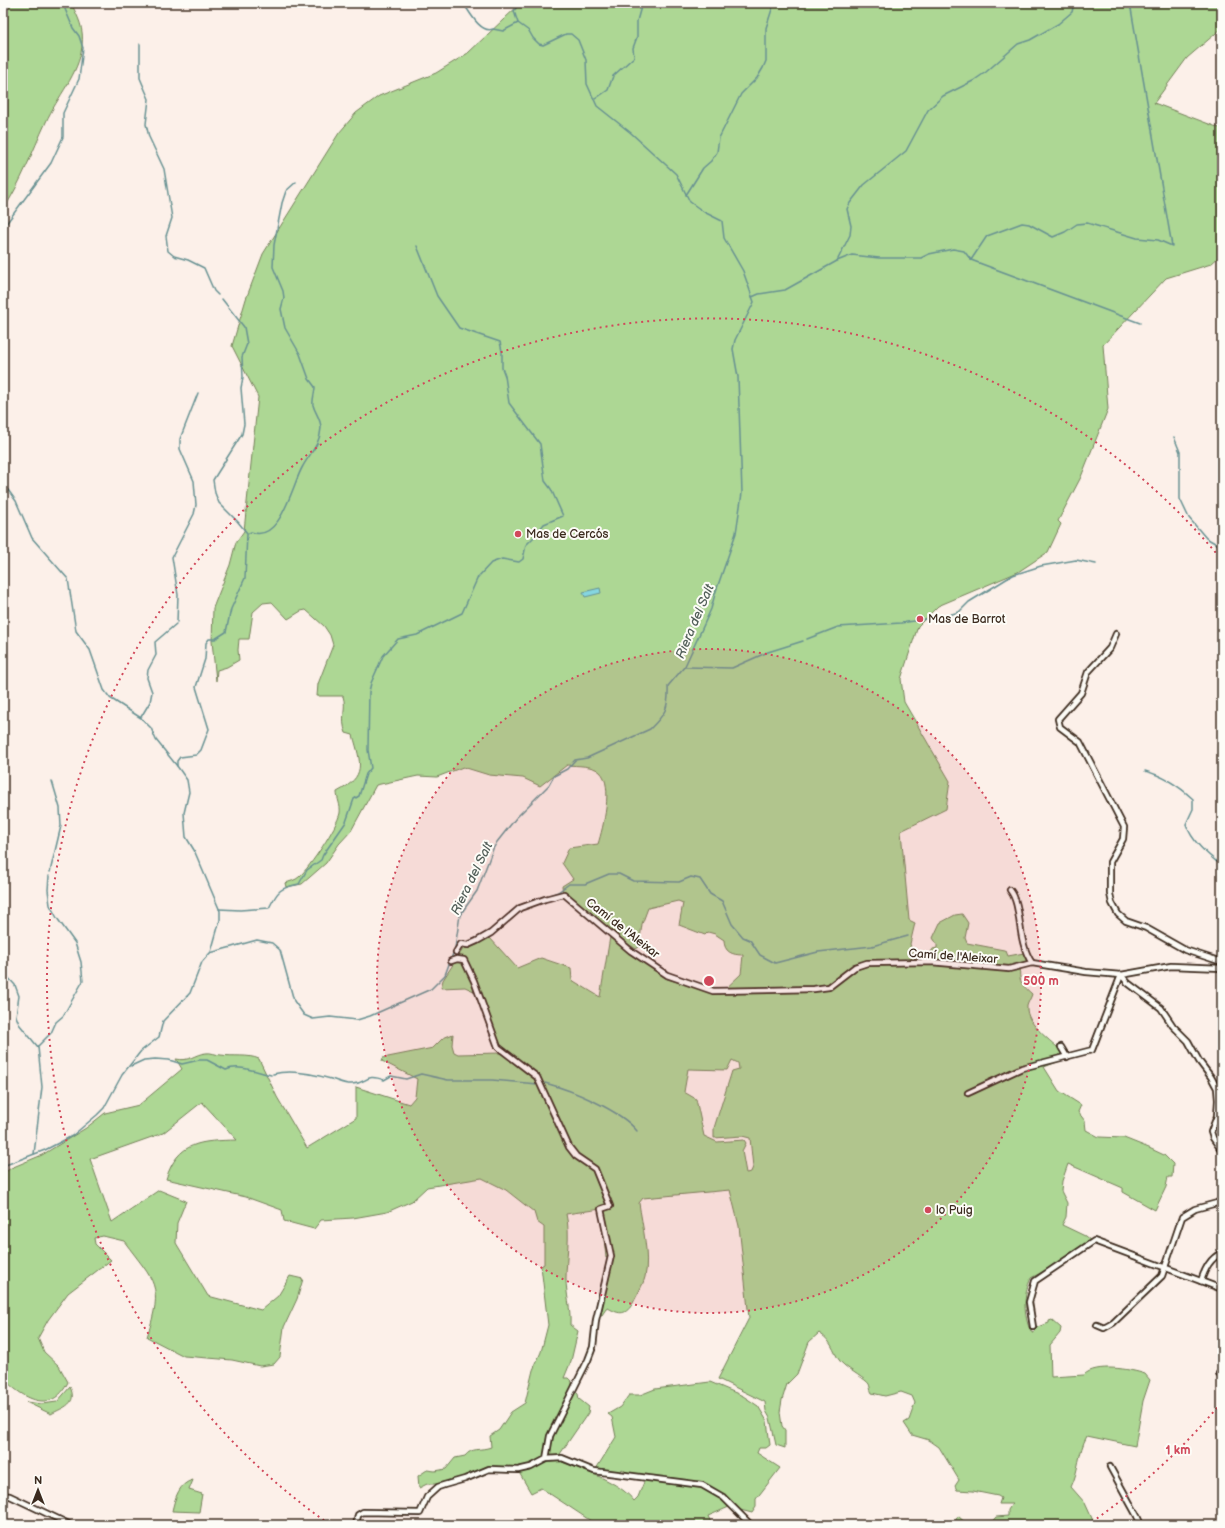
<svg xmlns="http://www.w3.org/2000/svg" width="1225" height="1528" viewBox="0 0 1225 1528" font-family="'Balsamiq Sans',sans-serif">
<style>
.green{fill:#add794;stroke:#748059;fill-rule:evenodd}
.water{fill:#85d6e0;stroke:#679192}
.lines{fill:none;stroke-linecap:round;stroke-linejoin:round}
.stream{stroke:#679192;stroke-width:1.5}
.street-casing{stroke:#3b2a1e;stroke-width:8}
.street{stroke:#fdfcf7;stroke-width:4.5}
.ring{fill:none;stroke:#d1495b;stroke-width:2;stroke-dasharray:2 4}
.poi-dot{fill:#d1495b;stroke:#fdfcf7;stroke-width:1.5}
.labels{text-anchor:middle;stroke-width:4;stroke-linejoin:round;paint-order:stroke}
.poi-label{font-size:12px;fill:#3b2a1e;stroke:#fdfcf7;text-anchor:start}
.street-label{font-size:12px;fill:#3b2a1e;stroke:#fdfcf7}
.water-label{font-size:13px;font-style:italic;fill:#515e58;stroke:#fdfcf7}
.centre{fill:#d1495b;stroke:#fdfcf7;stroke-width:2}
.ring-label{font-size:12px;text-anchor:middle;font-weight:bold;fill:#d1495b;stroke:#fdfcf7;stroke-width:4;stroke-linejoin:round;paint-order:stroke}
</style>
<rect width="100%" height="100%" fill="#fcf0e9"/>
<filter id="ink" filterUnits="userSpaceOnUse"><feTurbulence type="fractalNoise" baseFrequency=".025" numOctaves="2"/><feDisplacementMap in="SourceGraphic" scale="8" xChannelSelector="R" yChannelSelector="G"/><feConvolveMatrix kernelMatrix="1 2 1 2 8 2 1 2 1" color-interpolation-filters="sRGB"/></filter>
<g filter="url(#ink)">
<!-- green -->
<g class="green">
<path d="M 3,3 L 71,3 C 79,19 84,28 82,46 C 79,74 57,97 46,122 C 32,152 21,183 3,210 Z"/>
<path d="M 521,3 L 1222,3 L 1222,28 L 1187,58 L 1154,103 L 1222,129 L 1222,254 L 1211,264 L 1166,278 L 1103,345 L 1108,409 L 1081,477 L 1058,521 L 1061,524 L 1048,552 L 1018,572 L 938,606 L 918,626 L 901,679 L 904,702 L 950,781 L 946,809 L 901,831 L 909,920 L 915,923 L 910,944 L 914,958 L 929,955 L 933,949 L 937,948 L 937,944 L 933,938 L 940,923 L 955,915 L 962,914 L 968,923 L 965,938 L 967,943 L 1004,950 L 1006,951 L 1008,956 L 1024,953 L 1028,960 L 1020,965 C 1019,982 1020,983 1032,994 C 1031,998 1028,1002 1027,1006 C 1025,1026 1056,1043 1068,1058 L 1044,1067 L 1059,1091 L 1081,1105 L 1078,1112 L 1085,1121 L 1086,1130 L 1099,1137 L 1124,1138 L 1149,1148 L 1164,1155 L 1173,1164 L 1172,1177 L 1168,1177 L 1166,1187 L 1155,1210 L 1123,1192 L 1123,1188 L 1068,1164 L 1062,1181 L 1061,1191 L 1067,1203 L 1066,1217 L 1062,1225 L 1085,1236 L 1091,1241 L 1061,1262 L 1031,1278 C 1023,1295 1023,1315 1031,1332 L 1034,1333 L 1036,1328 L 1049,1323 L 1049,1321 L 1052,1320 L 1061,1328 L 1060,1333 L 1050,1345 L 1051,1377 L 1084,1375 C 1095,1363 1131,1369 1145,1374 L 1150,1380 L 1143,1401 L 1135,1446 L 1087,1436 C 1078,1452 1079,1471 1071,1487 L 1085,1503 L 1095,1525 L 989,1525 L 996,1517 L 1008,1516 L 1008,1510 L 1012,1504 L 999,1504 L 1001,1498 L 998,1496 L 973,1491 L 957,1490 L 955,1486 L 959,1480 L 939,1447 L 929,1440 L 912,1435 L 904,1423 L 909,1420 L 915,1403 L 912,1396 L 901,1392 L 885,1396 L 872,1393 C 870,1390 870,1386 869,1384 C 867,1380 848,1369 844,1365 C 833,1357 835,1342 819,1333 L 809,1342 L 797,1374 L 787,1384 L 782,1400 L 780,1412 L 782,1426 L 785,1430 L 785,1448 L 776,1445 L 770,1418 L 766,1411 L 765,1402 L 718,1379 L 749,1318 L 739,1226 L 730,1190 L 643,1198 L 639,1203 C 642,1224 650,1257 645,1277 C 643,1285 637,1295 633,1303 C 626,1315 620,1315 608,1308 L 606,1309 L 602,1315 L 599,1314 L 609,1256 L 606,1258 L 601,1209 L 566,1214 C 571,1235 566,1257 566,1279 C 566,1294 571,1309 570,1325 L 578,1331 L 571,1361 L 564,1378 L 568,1378 L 572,1382 L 572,1388 L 578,1394 L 579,1399 L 589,1407 L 588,1413 L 560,1454 L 562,1462 C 584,1470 620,1482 634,1501 L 638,1497 L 646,1477 L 628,1473 L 622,1469 L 620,1473 L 596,1469 L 616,1437 L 612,1417 L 608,1414 L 620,1407 L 629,1395 L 640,1395 L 655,1389 L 710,1382 L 743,1396 L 758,1406 L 767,1421 L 770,1445 L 766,1448 L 759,1448 L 757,1453 L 780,1468 L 756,1499 L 756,1507 L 752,1513 L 729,1507 L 708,1516 L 712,1525 L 597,1525 L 541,1488 L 531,1493 L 517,1469 L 489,1468 L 441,1484 L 427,1484 L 419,1488 L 418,1476 L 427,1470 L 435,1471 L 446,1469 L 455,1458 L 465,1456 C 472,1447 480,1451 491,1447 L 490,1436 L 499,1430 L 511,1412 L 525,1403 L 533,1370 L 541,1352 L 548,1325 L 541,1266 L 544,1264 L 544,1227 L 537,1222 L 534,1212 L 506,1190 L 482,1178 L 427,1187 L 412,1201 L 387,1212 L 353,1218 L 321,1220 L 314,1229 L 284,1221 L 282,1210 L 246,1197 L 166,1179 C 178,1141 201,1141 237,1140 L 202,1102 L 163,1133 L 90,1159 L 112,1222 L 159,1190 L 186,1201 L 177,1223 L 176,1243 L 208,1296 L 261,1310 L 278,1296 L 290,1276 L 303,1279 L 297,1299 L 284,1327 L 280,1357 L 274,1364 L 260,1366 L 232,1360 L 184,1356 L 147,1337 C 164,1284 155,1283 124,1241 L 103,1236 L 94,1238 L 95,1244 L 111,1260 L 68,1293 L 48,1320 L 38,1338 L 44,1352 L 59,1366 L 68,1382 C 52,1416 22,1398 3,1378 L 3,1174 L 11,1168 L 42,1155 L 86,1128 L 105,1113 L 139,1105 L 182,1069 L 176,1059 C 190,1062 194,1054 206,1053 C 211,1052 216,1055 221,1055 C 234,1057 248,1054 259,1059 L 277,1097 L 307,1148 L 356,1118 L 356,1087 L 409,1104 L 415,1097 L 417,1079 L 382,1061 L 383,1058 L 433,1048 L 443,1038 L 453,1034 L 452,1045 L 454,1052 L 458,1054 L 500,1053 L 476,992 L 465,987 L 441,988 L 443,980 L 463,949 L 490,938 L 517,968 L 541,958 L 571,968 L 572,980 L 600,997 L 610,937 L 667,979 L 720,994 L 741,974 L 743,955 C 732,955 724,952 724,940 L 715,934 L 708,932 L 705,935 L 679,925 L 683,903 L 678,901 L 648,908 L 642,924 L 639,947 L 636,949 L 613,934 L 563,893 L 562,886 L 573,879 L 562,863 L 569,848 L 598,844 C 603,828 614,785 600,772 C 593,765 577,766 567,765 L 540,786 L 523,778 L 489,775 L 463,767 L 437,777 L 418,776 L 376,785 L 351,831 L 339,844 L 326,863 L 302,884 L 286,887 L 285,883 C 289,882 296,880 299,877 C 310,867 337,827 340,813 C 341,805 337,799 337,792 C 367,776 361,764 353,735 L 346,733 C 340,718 347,709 343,696 L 317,696 L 318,684 L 333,645 L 330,635 L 324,626 L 306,610 L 301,611 L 288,619 L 272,602 L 263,603 L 253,612 L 249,639 L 239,639 L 238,650 L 239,660 L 227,667 L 217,670 L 216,681 L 212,641 L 213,608 L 230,565 L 236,542 L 244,531 L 258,397 L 232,346 L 246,299 L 263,254 L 339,133 L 356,113 L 379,96 L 436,73 L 468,53 ZM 732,1060 L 738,1063 L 739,1069 L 732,1071 L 714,1128 L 714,1138 L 742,1136 L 750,1138 L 753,1167 L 751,1172 L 746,1173 L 742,1151 L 746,1143 L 744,1140 L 717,1142 L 704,1136 L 696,1099 L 684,1092 L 688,1069 L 727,1070 Z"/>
<path d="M 70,1387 C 78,1404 64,1407 51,1414 L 26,1402 L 42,1404 L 57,1402 Z"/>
<path d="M 193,1480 L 189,1490 L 202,1494 L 199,1512 L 172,1511 C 175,1498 179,1483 193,1480 Z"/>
<polygon points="958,1516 968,1525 953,1525"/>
</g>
<!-- water -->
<polygon class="water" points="600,588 601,593 585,597 583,592"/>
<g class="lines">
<!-- stream -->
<g class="stream">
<path d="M 446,3 L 450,5 L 464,4 C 470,13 481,34 493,29 L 503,31 L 518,23"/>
<polyline points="140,44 140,78 149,99 146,124 149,137 164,169 172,218 166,236 168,251 174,256 188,260 204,268 214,291 218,295"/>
<polyline points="595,99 608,90 613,76 634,57 633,48 637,37 637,21 642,3"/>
<polyline points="686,195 703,168 711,161 717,152 719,138 741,94 757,78 763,68 766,61 766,28 774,3"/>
<polyline points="3,228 51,163 63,137 63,113 79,79 83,48 79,36 73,28 65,9"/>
<polyline points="971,260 1140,323"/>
<polyline points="837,261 852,255 879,258 921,258 929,254 953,249 964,251 971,260 987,236 1022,223 1029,224 1053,237 1065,232 1077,224 1087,223 1137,238 1158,240 1172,246 1130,3"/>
<polyline points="752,297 759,294 785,290 837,261 850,235 851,226 847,209 850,203 864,185 906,151 928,110 943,96 973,81 986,72 1018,44 1030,40 1058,24 1072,12 1074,3"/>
<polyline points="222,299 244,327 247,344 242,357 243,377 241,388 244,424 242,434 213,480 215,493 219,503 238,522 247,533"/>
<polyline points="1174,437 1180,452 1180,499 1189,518 1206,538 1222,547"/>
<polyline points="3,483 16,501 32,538 68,579 76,631 90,650 104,690 110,698 141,718 151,728 156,740 177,766"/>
<polyline points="177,622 178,595 172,557 194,514 196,505 194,481 180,449 180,439 198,393"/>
<polyline points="807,639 838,627 901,623 945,616 959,612 969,602 1013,575 1041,566 1076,560 1096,564"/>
<polyline points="686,667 732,668 768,652 803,641"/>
<polyline points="141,717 150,702 152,692 147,678 148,670 156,655 155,642 176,624"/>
<path d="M 1145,771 C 1164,776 1178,785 1193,799 L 1193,809 L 1186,824 C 1192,842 1207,854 1222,866"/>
<polyline points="50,872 61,826 60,808 52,781"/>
<polyline points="522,905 558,892 569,884 585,884 609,874 619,874 633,881 679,882 691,877 700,879 710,894 722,901 732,924 743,937 750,940 760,955 775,963 818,952 872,946 908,936"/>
<path d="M 219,909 L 240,910 L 269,908 C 278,890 280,888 299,884 L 307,870 L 321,860 L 323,855 L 346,822 L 354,799 L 359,796 L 366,774 L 371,768 L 368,750 L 369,692 L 371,683 L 383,656 L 398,639 L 417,635 L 462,613 L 478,577 L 491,563 L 502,559 L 519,562 L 523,559 L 526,545 L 533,538 L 544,524 L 563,516 L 551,489 L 545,481 L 540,444 L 509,403 L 505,376 L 502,368 L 502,351 L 500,342 L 459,328 L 437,296 L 417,246"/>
<polyline points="505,919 515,909"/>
<path d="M 211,952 L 220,920 L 220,911 L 194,850 L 186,837 L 184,813 L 189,792 L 187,780 L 177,766 L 177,761 L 180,757 L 196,755 L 201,750 L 209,729 L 196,687 L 205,659 L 206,643 L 209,639 L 215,639 L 226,632 L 231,609 L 245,578 L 247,534 L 251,532 C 281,544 292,484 303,466 C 310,453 320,445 321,428 C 321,419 315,413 313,405 C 312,400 315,392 315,387 L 309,379 L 300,354 L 285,328 L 281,309 L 284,298 L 283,291 L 273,267 L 274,245 L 282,203 L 286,191 L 296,182"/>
<polyline points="3,972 15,985 19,996 16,1016 19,1024 38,1047 42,1087 34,1154"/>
<polyline points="38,1046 51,1033 56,1022 63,1016 83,981 81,962 75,943 57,918 50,905 48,890 49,876"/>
<path d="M 131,1066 L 144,1060 L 155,1059 L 169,1060 L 182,1064 L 199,1060 L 207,1060 L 226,1070 C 239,1064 257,1072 271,1075"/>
<path d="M 273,1074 C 291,1069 314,1074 331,1079 C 338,1081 346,1085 352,1084 C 369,1083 364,1073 384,1080 L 391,1076 L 406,1079 L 421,1074 L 448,1080 L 492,1080 L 538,1084"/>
<path d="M 545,1083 C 572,1090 620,1110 637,1131"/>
<path d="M 3,1166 L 45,1150 L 72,1136 L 97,1115 L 104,1108 L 122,1075 L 141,1051 L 159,1037 L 163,1021 L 190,993 L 202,962 L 210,953 L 257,940 L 272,943 L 280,950 L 294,1001 L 304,1015 L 313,1019 L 330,1017 L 357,1020 L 370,1016 L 431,989 L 445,975 L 455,948 L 460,915 L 477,891 L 493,849 L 497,842 L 516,818 L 549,785 L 554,776 L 567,769 L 575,760 L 587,758 L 650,729 C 665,714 669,709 668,686 L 685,666 L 711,609 L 715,594 L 736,533 L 742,493 L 738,377 L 733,349 L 735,340 L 754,302 L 743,271 L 724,238 L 722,221 L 704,212 L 690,202 L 676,174 L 631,133 L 597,106 L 587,84 L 586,60 L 578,40 L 571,34 L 566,34 L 543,45 L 539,44 L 533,38 L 529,31 L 518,23 L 514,11 L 519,3"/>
</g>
<!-- street casing -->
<g class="street-casing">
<g id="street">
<polyline points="1116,634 1110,648 1088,672 1081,693 1058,719 1060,727 1080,742 1124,827 1123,839 1110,862 1110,894 1112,903 1118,914 1126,921 1146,928 1185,950 1222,962"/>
<path d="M 1010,890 C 1023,906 1016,940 1032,963"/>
<polyline points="456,952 461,944 468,945 477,941 491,933 520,908 545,899 564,894 631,951 667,975 713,991 814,989 829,987 855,967 867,963 931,962 1009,969 1032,963 1086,972 1121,975 1171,966 1222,968"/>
<polyline points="451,961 457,959 464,960 474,981 498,1047 537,1077 569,1147 576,1156 595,1169 610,1206 601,1209 611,1256 596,1320 593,1347 588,1360 550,1436 546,1459"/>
<polyline points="1121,975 1128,983 1161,1008 1173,1026 1188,1041 1199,1061 1211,1077 1217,1088 1218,1100 1217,1116 1211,1132 1213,1138 1222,1151"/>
<polyline points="1061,1047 1067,1057"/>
<polyline points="968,1093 1022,1068 1092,1050 1121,975"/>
<path d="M 1201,1281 C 1205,1269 1210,1258 1222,1253"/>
<polyline points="1097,1325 1104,1328 1113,1323 1162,1276 1182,1217 1195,1209 1217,1203 1222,1199"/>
<polyline points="1033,1327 1029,1302 1035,1281 1094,1241 1222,1289"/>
<polyline points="1219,1374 1222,1374"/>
<polyline points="1110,1467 1137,1516 1141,1525"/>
<polyline points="3,1495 10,1496 71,1525"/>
<polyline points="356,1525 358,1515 363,1512 420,1513 427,1497 438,1487 444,1485 465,1479 489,1469 518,1470 531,1467 546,1459 562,1458 594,1471 702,1485 723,1497 751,1525"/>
</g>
</g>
<!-- street -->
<use href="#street" class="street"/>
</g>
</g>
<!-- distance rings -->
<circle cx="709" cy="981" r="332" fill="#d1495b" fill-opacity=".12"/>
<g class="ring">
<circle cx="709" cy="981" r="332"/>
<path d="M1221 1403A663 663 0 0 1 1089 1524M329 1524A663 663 0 1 1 1221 559"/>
</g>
<!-- markers -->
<g class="poi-dot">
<circle cx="518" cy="534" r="4"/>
<circle cx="920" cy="619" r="4"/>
<circle cx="928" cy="1210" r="4"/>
</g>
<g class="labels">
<!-- poi labels -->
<g class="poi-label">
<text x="526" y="538">Mas de Cercós</text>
<text x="928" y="623">Mas de Barrot</text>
<text x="936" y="1214">lo Puig</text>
</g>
<!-- street labels -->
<g class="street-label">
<text transform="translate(623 928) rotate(38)" y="4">Camí de l'Aleixar</text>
<text transform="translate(953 956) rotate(4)" y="4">Camí de l'Aleixar</text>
</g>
<!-- water labels -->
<g class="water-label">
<text transform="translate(694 621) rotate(-67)" y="5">Riera del Salt</text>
<text transform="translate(471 878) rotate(-64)" y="5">Riera del Salt</text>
</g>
</g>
<circle cx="709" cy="981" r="6" class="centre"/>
<g class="ring-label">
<text x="1041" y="985">500 m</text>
<text x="1178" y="1454">1 km</text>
</g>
<!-- margin -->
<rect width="1225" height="1528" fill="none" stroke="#fdfcf7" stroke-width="16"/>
<rect x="8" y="8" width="1209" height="1512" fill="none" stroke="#3b2a1e" stroke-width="1.5" filter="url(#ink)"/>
<!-- north arrow -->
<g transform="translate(38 1490)" stroke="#fdfcf7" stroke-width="3" paint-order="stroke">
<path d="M0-3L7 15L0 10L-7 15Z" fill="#3b2a1e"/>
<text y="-6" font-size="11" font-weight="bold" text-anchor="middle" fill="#3b2a1e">N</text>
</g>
</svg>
